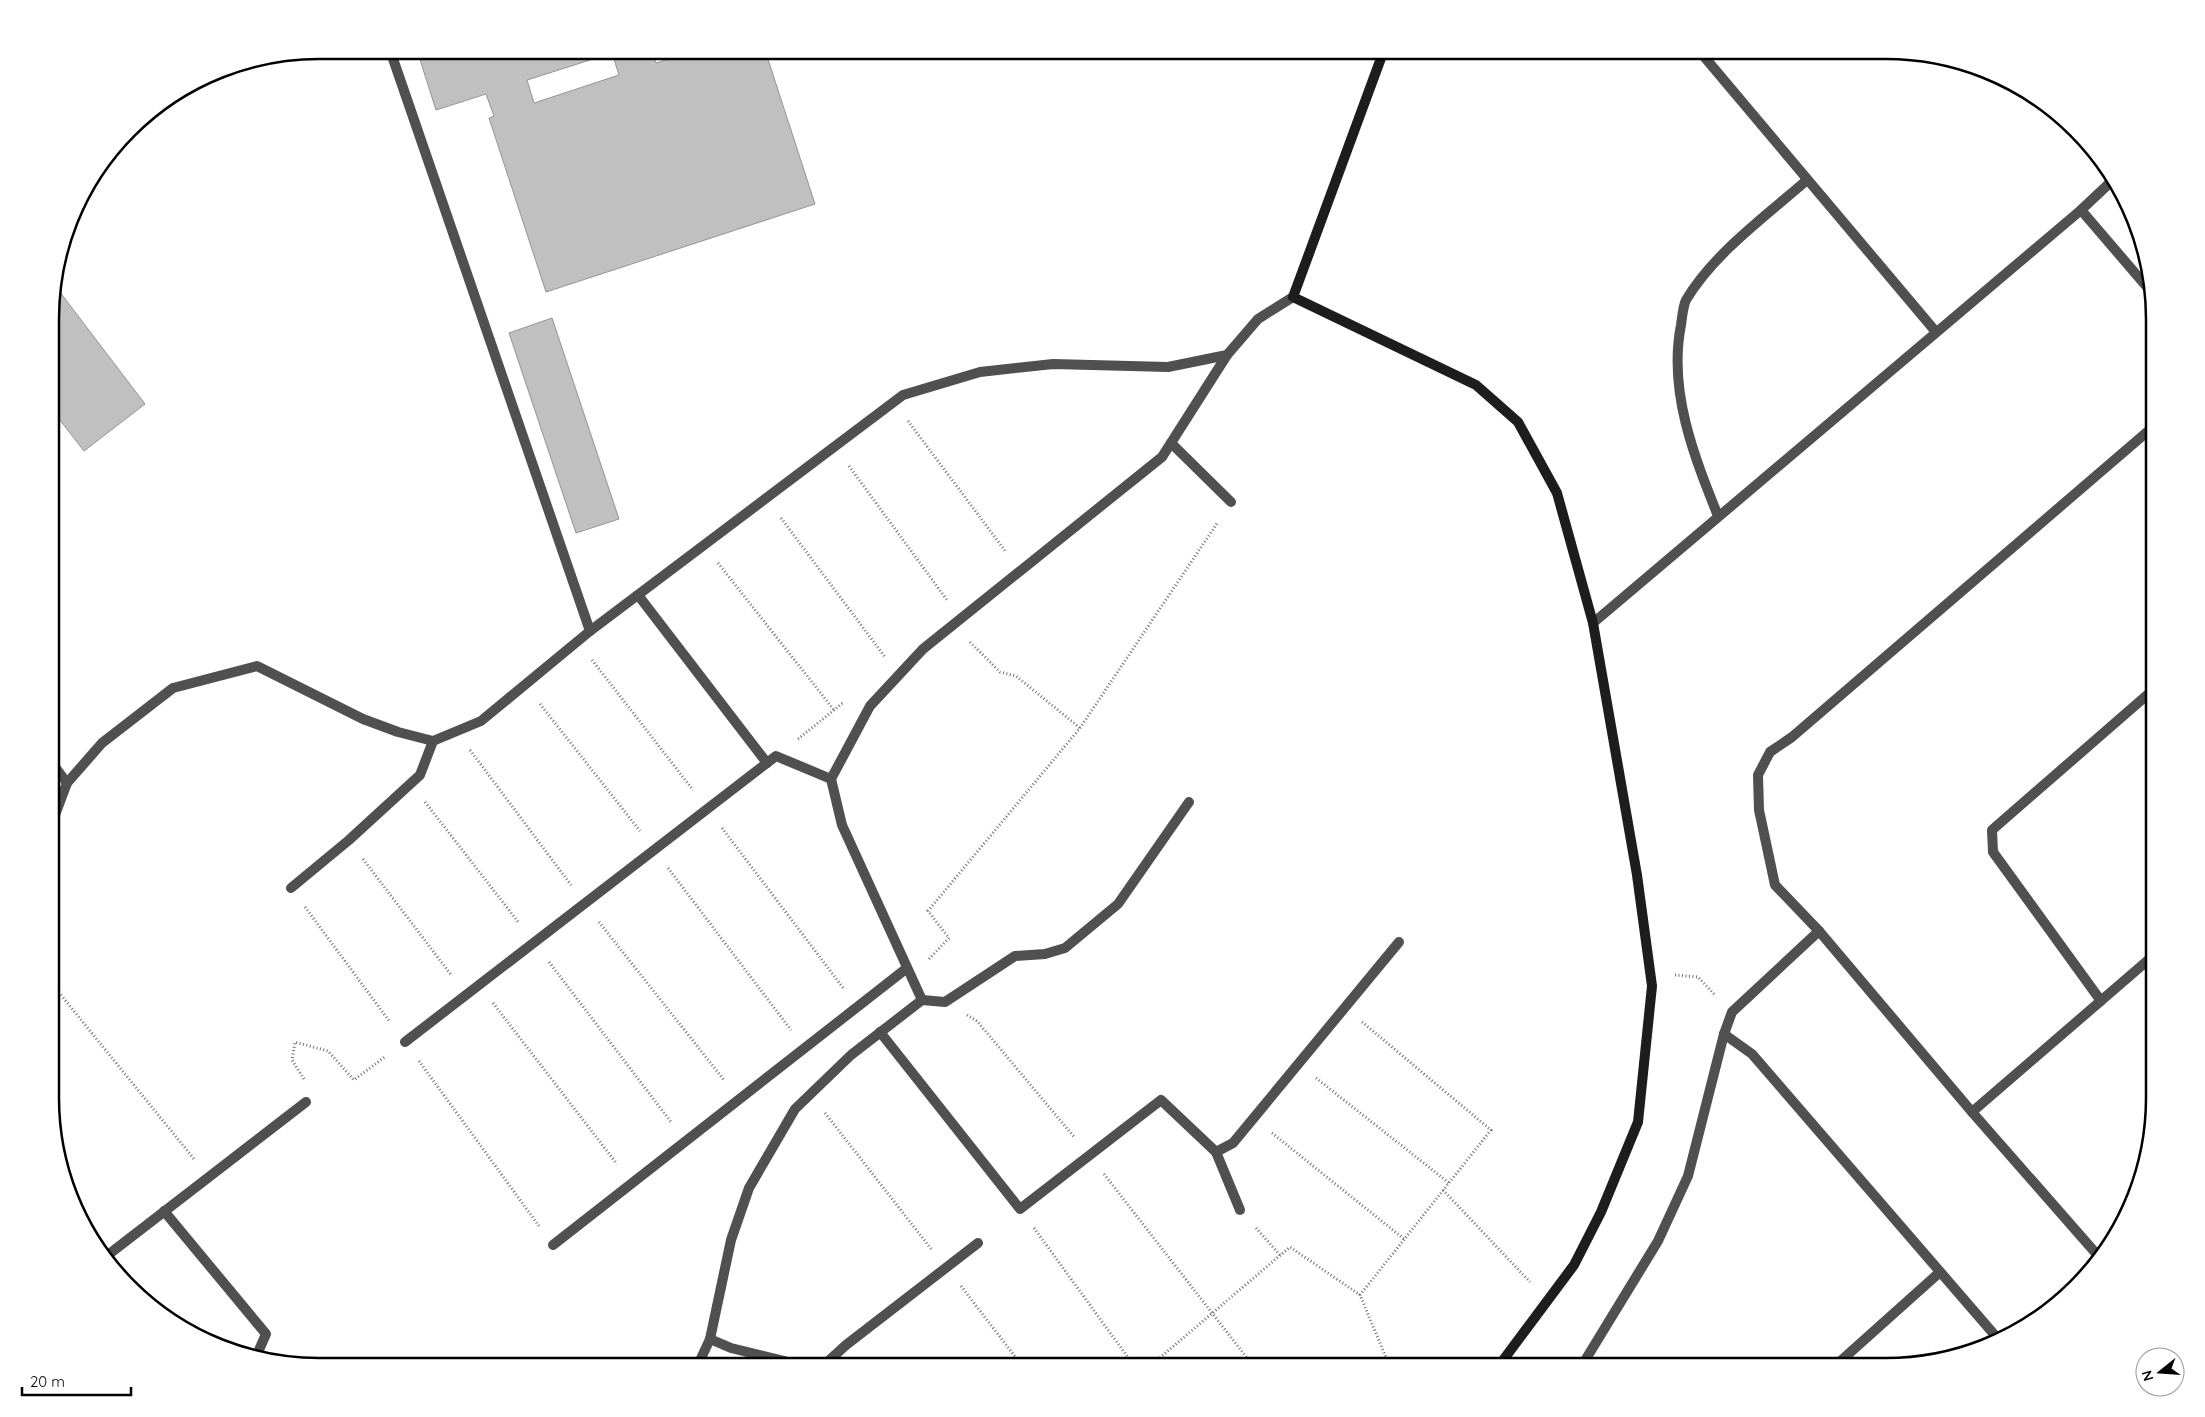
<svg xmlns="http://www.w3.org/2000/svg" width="2205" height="1417" viewBox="0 0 2205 1417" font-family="Quicksand,sans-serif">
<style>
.building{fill:#c0c0c0;stroke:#949494;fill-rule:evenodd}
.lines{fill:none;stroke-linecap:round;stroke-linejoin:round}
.path{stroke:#727272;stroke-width:3;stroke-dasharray:1 2.5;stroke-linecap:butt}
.street{stroke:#505050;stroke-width:10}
.secondary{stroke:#1d1d1d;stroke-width:10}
.rim{fill:none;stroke:#000;stroke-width:2.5}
</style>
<rect width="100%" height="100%" fill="#fff"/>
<!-- building -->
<g class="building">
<path d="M 417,50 L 651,50 L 656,63 L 697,50 L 765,50 L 815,204 L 546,292 L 489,118 L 494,116 L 486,94 L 436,110 ZM 612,53 L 619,75 L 534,103 L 527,80 Z"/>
<polygon points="53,283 145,404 84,451 52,410"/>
<polygon points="552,318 619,519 576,533 509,333"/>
</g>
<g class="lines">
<!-- path -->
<g class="path">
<polyline points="908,421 1006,552"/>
<polyline points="849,466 947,600"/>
<polyline points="781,518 885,657"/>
<polyline points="718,563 834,710"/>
<polyline points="970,642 1000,672 1016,676 1080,728"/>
<polyline points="592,660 693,790"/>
<polyline points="540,704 640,831"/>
<polyline points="798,739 844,702"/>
<polyline points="470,750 571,885"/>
<polyline points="425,802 519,923"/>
<polyline points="722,828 844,989"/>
<polyline points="363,859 452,976"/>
<polyline points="668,868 791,1030"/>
<polyline points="305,907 390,1022"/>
<polyline points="599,922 724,1080"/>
<polyline points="929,959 949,938 928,911 1080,728 1218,522"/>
<polyline points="549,962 671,1122"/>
<polyline points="1675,975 1698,977 1715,995"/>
<polyline points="52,984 194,1159"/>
<polyline points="493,1003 617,1164"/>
<polyline points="967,1015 977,1021 1075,1138"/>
<polyline points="1362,1022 1491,1130 1360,1295 1390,1367"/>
<polyline points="419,1061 539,1226"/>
<polyline points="1316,1078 1449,1183"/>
<polyline points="304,1079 292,1060 295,1042 328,1051 354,1080 386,1056"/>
<polyline points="825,1113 932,1250"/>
<polyline points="1272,1133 1404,1239"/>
<polyline points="1104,1174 1254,1367"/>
<polyline points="1443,1190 1530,1282"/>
<polyline points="1034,1228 1135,1367"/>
<polyline points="1256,1228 1280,1255"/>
<polyline points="961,1286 1023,1367"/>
<polyline points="1149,1367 1290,1247 1360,1295"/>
</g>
<!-- street -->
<g class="street">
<polyline points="390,50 590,631"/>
<polyline points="1701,53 1936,332"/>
<polyline points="2081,210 2153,294"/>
<polyline points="1171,443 1231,502"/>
<path d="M 1718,516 C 1694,456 1668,391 1681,325 C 1682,318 1683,306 1686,300 C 1714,253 1767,215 1807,180"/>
<polyline points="638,595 767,763"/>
<polyline points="1593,623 2081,210 2115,178"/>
<polyline points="52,763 67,783"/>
<polyline points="52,823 67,783 102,743 173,688 257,666 363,719 398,732 433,741 481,721 590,631 903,395 980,372 1053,364 1168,367 1227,355 1258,319 1293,297"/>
<polyline points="291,888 349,840 420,775 433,741"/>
<polyline points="1819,931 1732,1012 1724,1034 1752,1054 1999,1340"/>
<polyline points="922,1000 945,1002 1015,956 1045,954 1065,948 1118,904 1189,802"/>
<polyline points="2101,1001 1993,852 1992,830 2154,689"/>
<polyline points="880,1032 1020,1209 1161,1100 1216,1152 1233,1143 1399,942"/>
<polyline points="405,1042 776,756 831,779"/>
<polyline points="1972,1112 2154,955"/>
<polyline points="1216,1152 1240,1210"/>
<polyline points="164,1211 266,1334 256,1357"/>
<polyline points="553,1245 907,968"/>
<polyline points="104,1258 306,1102"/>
<polyline points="2100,1258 1972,1112 1819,931 1775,885 1759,810 1758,775 1770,752 1792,737 2154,426"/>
<polyline points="710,1339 731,1348 809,1367"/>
<polyline points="1835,1366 1940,1272"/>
<polyline points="697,1367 710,1339 731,1240 749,1188 795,1109 851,1055 922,1000 842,825 831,779 870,706 923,649 1162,457 1227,355"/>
<polyline points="822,1367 846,1345 978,1243"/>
<polyline points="1581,1367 1658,1241 1688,1176 1724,1034"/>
</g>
<!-- secondary -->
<polyline class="secondary" points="1384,50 1293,297 1476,385 1518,422 1557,493 1593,623 1637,875 1652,986 1638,1122 1601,1212 1574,1265 1498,1367"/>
</g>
<!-- crop -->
<path d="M0 0H2205V1417H0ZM319 59H1886A260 260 0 0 1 2146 319V1098A260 260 0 0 1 1886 1358H319A260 260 0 0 1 59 1098V319A260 260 0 0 1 319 59Z" fill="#fff" fill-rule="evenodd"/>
<path class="rim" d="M319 59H1886A260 260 0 0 1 2146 319V1098A260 260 0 0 1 1886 1358H319A260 260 0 0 1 59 1098V319A260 260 0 0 1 319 59Z"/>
<!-- north arrow -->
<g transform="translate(2160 1372) rotate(253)"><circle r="24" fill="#ffffff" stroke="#999999"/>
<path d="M0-4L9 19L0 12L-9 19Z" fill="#000000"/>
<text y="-8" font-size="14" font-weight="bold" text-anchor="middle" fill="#000000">N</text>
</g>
<!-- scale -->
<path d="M22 1387v8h109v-8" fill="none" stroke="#000000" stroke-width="2.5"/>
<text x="30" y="1387" font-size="15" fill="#000000" stroke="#ffffff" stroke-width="4" paint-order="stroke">20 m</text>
</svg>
